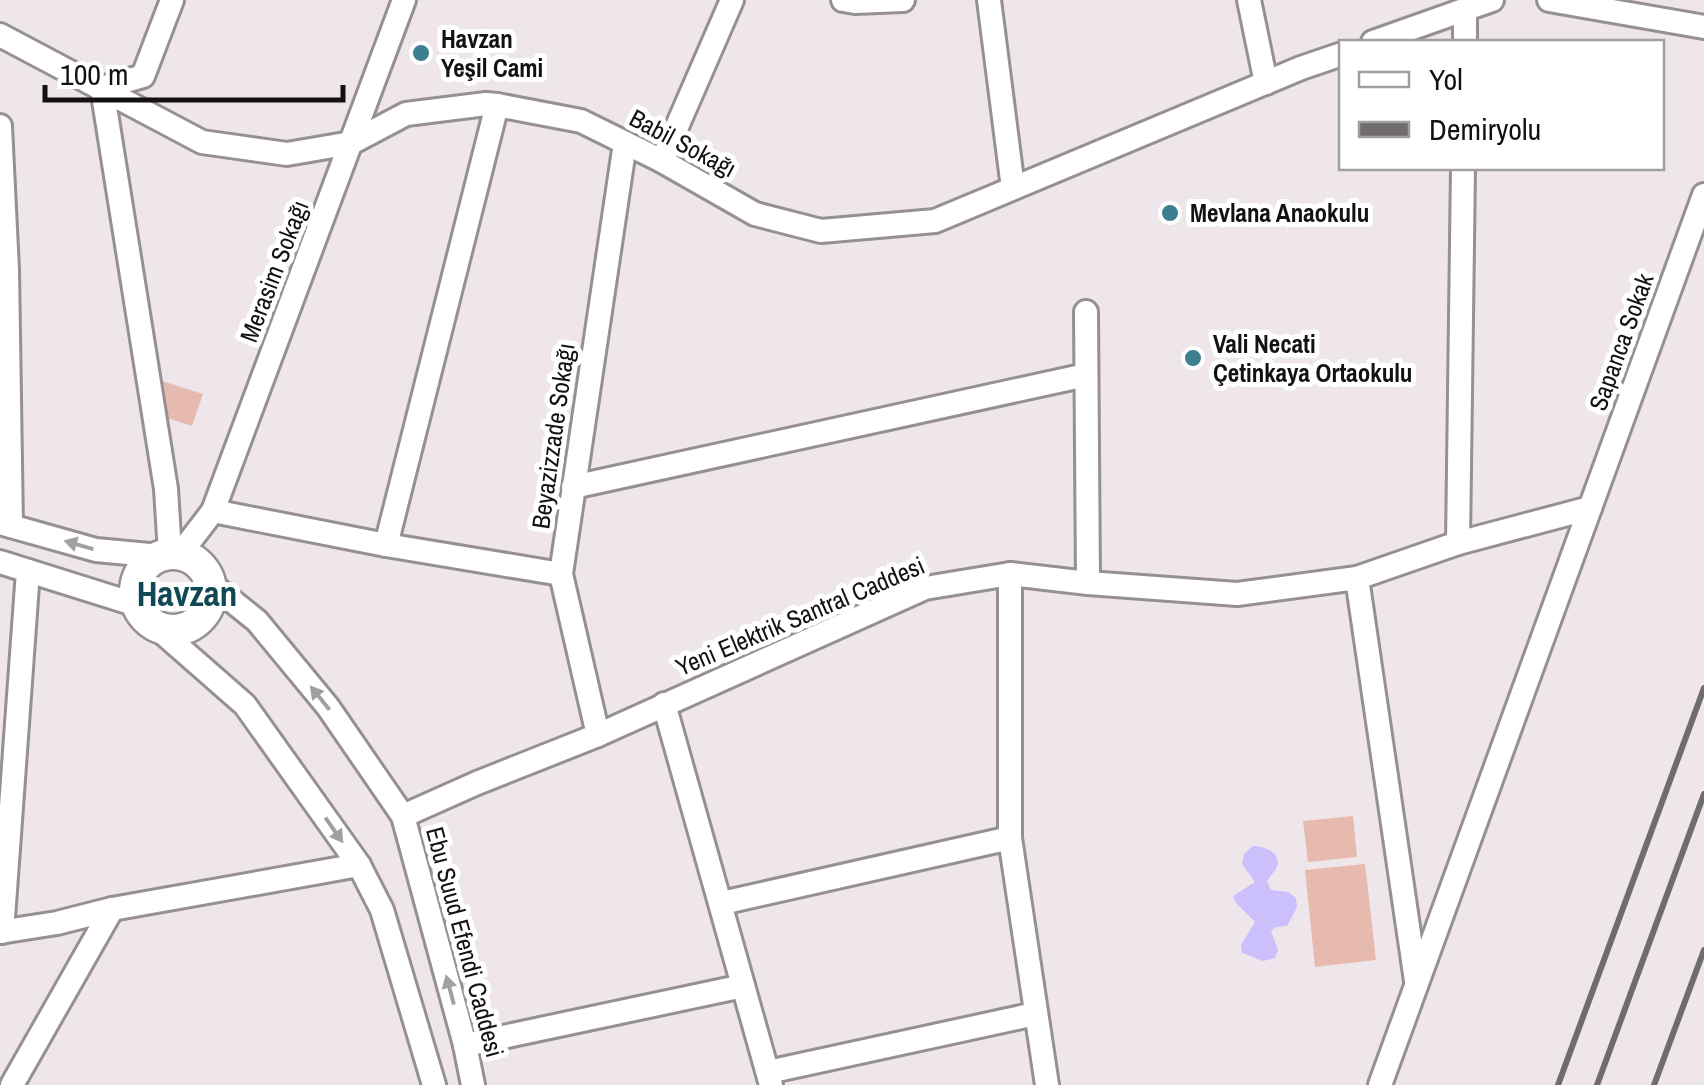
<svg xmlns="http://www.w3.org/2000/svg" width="1704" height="1085" viewBox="0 0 1704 1085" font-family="'Archivo Narrow',sans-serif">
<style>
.green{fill:#e7bab0}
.water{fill:#cbc0fc}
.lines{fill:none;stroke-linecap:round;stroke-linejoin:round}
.minor-casing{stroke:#968f93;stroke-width:28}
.major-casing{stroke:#968f93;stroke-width:35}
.minor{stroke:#fff;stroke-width:22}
.major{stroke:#fff;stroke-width:30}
.rail{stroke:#706c6e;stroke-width:6}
.oneway{fill:#a1a0a0}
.poi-dot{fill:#3d7e90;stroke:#fff;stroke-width:4}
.labels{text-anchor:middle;stroke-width:10;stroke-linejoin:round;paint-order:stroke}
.poi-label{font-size:25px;font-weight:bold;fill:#131112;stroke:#fff;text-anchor:start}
.street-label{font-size:25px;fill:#131112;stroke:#fff}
.district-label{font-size:35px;font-weight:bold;fill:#104856;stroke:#fff}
</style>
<rect width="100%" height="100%" fill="#eee6ea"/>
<!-- green -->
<g class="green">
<polygon points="156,379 203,394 192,426 167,418"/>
<polygon points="1353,816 1357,857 1308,862 1303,821"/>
<polygon points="1365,864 1376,960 1315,967 1305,870"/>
</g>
<!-- water -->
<path class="water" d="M 1253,846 C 1264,846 1284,853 1276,869 C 1273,873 1269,877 1267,882 L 1271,890 L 1288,892 L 1296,898 L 1297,907 L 1287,926 L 1276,927 L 1271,931 L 1278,950 L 1275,958 L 1263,961 L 1242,953 L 1241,945 L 1255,922 L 1236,903 L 1233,896 L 1255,882 L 1242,864 L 1244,854 Z"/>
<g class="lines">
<!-- minor casing -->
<g class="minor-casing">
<g id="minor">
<polyline points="843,0 855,2 903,0"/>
<polyline points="989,0 1013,188"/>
<polyline points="1249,0 1266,83"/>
<polyline points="1549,0 1704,27"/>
<polyline points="0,35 202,142 287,154 351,143 406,114 486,104 497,105 581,121 662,161 755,214 821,231 935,221 1301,68 1342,54"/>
<polyline points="1373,42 1492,0"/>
<polyline points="1465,42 1465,10"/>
<polyline points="0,126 7,270 11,526"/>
<polyline points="662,161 732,0"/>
<polyline points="1086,312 1088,583"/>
<polyline points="573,487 1086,375"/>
<polyline points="213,511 386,545 561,574"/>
<polyline points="0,523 96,550 160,556"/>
<polyline points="1458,543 1463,168"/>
<polyline points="386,545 497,105"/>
<polyline points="170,553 166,489 102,88 143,76 172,0"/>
<polyline points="180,554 213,511 404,0"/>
<polyline points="0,562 137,605"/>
<polyline points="1010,574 1010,838 1047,1085"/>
<polyline points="1357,578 1416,981"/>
<polyline points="211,584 257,621 328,707 403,816 465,1045 473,1085"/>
<polyline points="156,627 245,705 359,865 382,910 434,1085"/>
<path d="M 664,704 C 700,831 736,958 771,1085"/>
<polyline points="598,735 561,574 625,143"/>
<polyline points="403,816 477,783 598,735 925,588 1010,574 1088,583 1237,594 1357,578 1458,543 1590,508"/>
<polyline points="722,903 1010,838"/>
<polyline points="0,932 57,923 112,909 359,865"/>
<polyline points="2,932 28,571"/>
<polyline points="465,1045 743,986"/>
<polyline points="768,1072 1035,1014"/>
<polyline points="12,1085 112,909"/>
<polyline points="1380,1085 1704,195"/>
</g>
</g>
<!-- major casing -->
<g class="major-casing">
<circle id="major" cx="173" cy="592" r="38"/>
</g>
<!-- minor -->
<use href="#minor" class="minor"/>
<!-- major -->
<use href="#major" class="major"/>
<!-- rail -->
<g class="rail">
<polyline points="1558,1085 1704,688"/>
<polyline points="1597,1085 1704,794"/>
<polyline points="1654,1085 1704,950"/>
</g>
</g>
<!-- one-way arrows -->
<defs><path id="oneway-solid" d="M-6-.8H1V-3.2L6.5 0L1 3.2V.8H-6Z" transform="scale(2.5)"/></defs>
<g class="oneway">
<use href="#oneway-solid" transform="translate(79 545) rotate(-164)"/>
<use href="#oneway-solid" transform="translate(320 698) rotate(-129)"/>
<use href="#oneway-solid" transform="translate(334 830) rotate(55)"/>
<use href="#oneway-solid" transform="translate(450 990) rotate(-105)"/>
</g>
<!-- markers -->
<g class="poi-dot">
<circle cx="421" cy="53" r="10"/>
<circle cx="1170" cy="213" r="10"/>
<circle cx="1193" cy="358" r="10"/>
</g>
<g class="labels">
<!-- poi labels -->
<g class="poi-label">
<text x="441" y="48">Havzan<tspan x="441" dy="29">Yeşil Cami</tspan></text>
<text x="1190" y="222">Mevlana Anaokulu</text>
<text x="1213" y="353">Vali Necati<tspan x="1213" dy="29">Çetinkaya Ortaokulu</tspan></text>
</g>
<!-- street labels -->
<g class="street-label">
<text transform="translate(683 143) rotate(28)" y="9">Babil Sokağı</text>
<text transform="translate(274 271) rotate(-69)" y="9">Merasim Sokağı</text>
<text transform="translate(1621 342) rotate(-70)" y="9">Sapanca Sokak</text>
<text transform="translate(553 436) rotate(-82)" y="9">Beyazizzade Sokağı</text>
<text transform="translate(800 616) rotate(-23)" y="9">Yeni Elektrik Santral Caddesi</text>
<text transform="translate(465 942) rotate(75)" y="9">Ebu Suud Efendi Caddesi</text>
</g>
<!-- district labels -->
<g class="district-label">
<text x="187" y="606">Havzan</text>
</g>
</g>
<!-- legend -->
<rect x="1339" y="40" width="325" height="130" fill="#ffffff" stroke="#a1a0a0" stroke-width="2.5"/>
<rect x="1359" y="72" width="50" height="15" fill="#ffffff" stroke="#a1a0a0" stroke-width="2.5"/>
<text x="1429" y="90" font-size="30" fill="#131112">Yol</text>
<rect x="1359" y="122" width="50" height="15" fill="#706c6e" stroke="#a1a0a0" stroke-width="2.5"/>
<text x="1429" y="140" font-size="30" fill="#131112">Demiryolu</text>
<!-- scale -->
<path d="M45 85v15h298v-15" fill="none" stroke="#131112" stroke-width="5"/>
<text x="60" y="85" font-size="30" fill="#131112" stroke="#ffffff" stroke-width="8" paint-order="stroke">100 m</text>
</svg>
